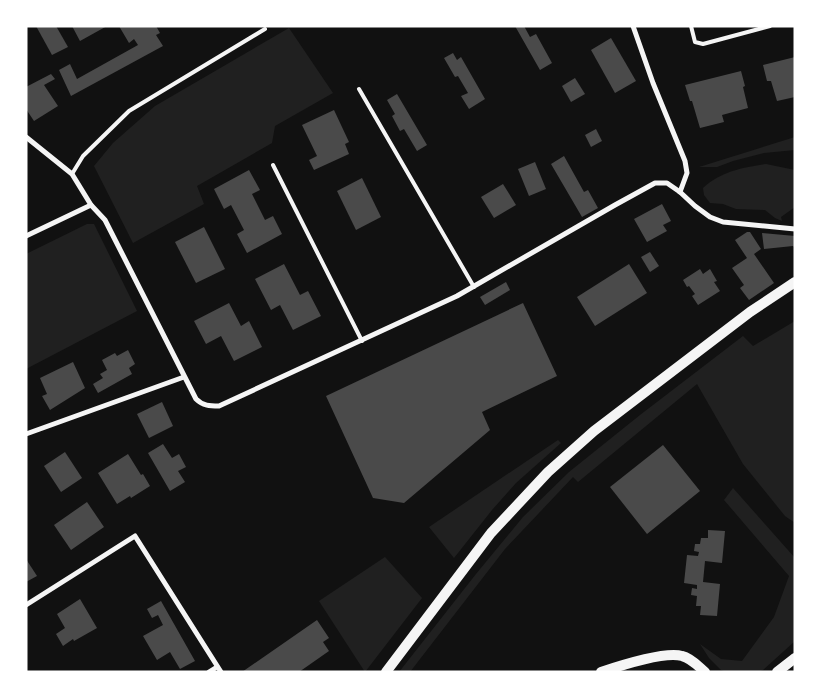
<svg xmlns="http://www.w3.org/2000/svg" width="821" height="698" viewBox="0 0 821 698" font-family="'Noto Serif',serif">
<style>
.green{fill:#202020}
.building{fill:#4a4a4a}
.lines{fill:none;stroke-linecap:round;stroke-linejoin:round}
.service{stroke:#f5f5f5;stroke-width:4}
.minor{stroke:#f5f5f5;stroke-width:5}
.secondary{stroke:#f5f5f5;stroke-width:10}
</style>
<rect width="100%" height="100%" fill="#111"/>
<!-- green -->
<g class="green">
<polygon points="289,28 333,93 275,126 272,143 197,186 204,204 133,243 94,166 113,143 155,106"/>
<polygon points="795,137 795,150 764,153 733,161 717,167 699,167"/>
<path d="M 766,164 L 795,170 L 795,207 L 781,217 L 782,221 L 775,218 L 765,210 L 736,209 L 723,204 L 710,203 L 704,195 L 703,188 C 722,171 742,168 766,164 Z"/>
<polygon points="87,224 94,224 137,311 26,369 26,254"/>
<polygon points="795,321 795,523 785,516 743,464 697,384 578,482 573,477 505,549 410,672 399,672 476,574 523,517 569,472 640,415 743,336 753,346"/>
<polygon points="558,440 561,443 516,483 492,510 454,558 429,527"/>
<polygon points="733,488 795,558 795,641 763,670 758,672 726,672 721,670 709,658 700,644 721,659 742,661 774,617 789,576 724,500"/>
<polygon points="385,557 422,598 365,672 319,601"/>
</g>
<!-- building -->
<g class="building">
<polygon points="36,26 56,26 68,47 52,55"/>
<polygon points="72,26 107,26 80,41"/>
<polygon points="119,26 156,26 160,33 156,35 163,46 71,96 59,70 70,64 77,79 138,45 134,39 129,43"/>
<polygon points="515,26 524,26 530,37 536,34 552,63 540,70"/>
<polygon points="611,38 636,81 615,93 591,50"/>
<polygon points="453,53 457,60 461,57 485,99 469,109 461,96 468,93 458,76 455,77 444,58"/>
<polygon points="795,57 795,97 777,101 771,81 767,81 763,65"/>
<polygon points="741,71 745,86 743,87 748,108 722,115 724,122 700,128 692,101 690,101 685,85"/>
<polygon points="51,74 55,79 44,85 58,106 34,121 26,109 26,87"/>
<polygon points="575,78 585,94 571,102 562,86"/>
<polygon points="397,94 427,145 417,151 404,129 400,131 392,116 395,114 387,100"/>
<polygon points="334,110 349,142 345,144 349,154 314,170 309,160 317,156 302,125"/>
<polygon points="596,129 602,141 591,147 585,135"/>
<polygon points="564,156 584,192 588,190 598,208 582,217 551,164"/>
<polygon points="535,162 546,189 529,196 518,169"/>
<polygon points="249,170 260,190 252,194 265,220 273,216 282,234 247,253 237,234 244,230 231,205 224,209 214,189"/>
<polygon points="362,178 381,217 356,230 337,191"/>
<polygon points="503,184 516,205 494,218 481,197"/>
<polygon points="662,204 671,221 663,225 667,231 647,242 634,219"/>
<polygon points="204,227 225,269 196,283 175,242"/>
<polygon points="747,232 750,232 761,249 754,254 774,283 749,300 740,288 744,285 732,268 747,258 735,240"/>
<polygon points="762,233 795,236 795,248 793,246 764,249"/>
<polygon points="650,252 659,266 650,272 641,257"/>
<polygon points="284,264 300,295 308,291 321,316 293,330 280,305 271,310 255,279"/>
<polygon points="629,264 647,293 595,326 577,297"/>
<polygon points="700,269 703,274 710,269 717,281 714,282 720,291 698,305 692,296 695,294 689,286 687,287 683,280"/>
<polygon points="506,282 510,290 485,305 480,297"/>
<polygon points="229,303 241,326 249,321 262,347 234,361 221,336 206,344 194,321"/>
<polygon points="523,303 557,376 482,412 490,430 404,503 373,498 326,396"/>
<polygon points="128,350 135,364 129,368 132,374 98,393 93,384 103,378 100,374 107,370 102,360 115,353 117,356"/>
<polygon points="73,362 85,388 50,410 42,396 47,394 40,378"/>
<polygon points="162,402 173,426 149,438 137,414"/>
<polygon points="163,444 172,458 179,454 186,467 178,471 185,482 170,491 148,453"/>
<polygon points="663,445 700,491 647,534 610,487"/>
<polygon points="65,452 82,478 61,492 44,466"/>
<polygon points="128,454 141,475 143,474 150,486 131,498 130,496 117,504 98,473"/>
<polygon points="87,502 104,527 71,550 54,525"/>
<polygon points="708,530 725,531 722,563 705,561 703,582 720,584 717,616 700,615 701,606 696,606 697,596 691,595 692,588 697,589 697,585 684,583 687,555 698,556 699,552 694,551 695,544 700,544 701,538 708,538"/>
<polygon points="26,559 37,576 26,582"/>
<polygon points="80,599 97,628 74,641 73,639 63,646 56,634 65,628 57,614"/>
<polygon points="161,601 195,661 180,669 170,652 157,660 143,636 163,625 158,615 152,618 147,609"/>
<polygon points="317,620 329,638 323,642 329,651 299,672 242,672"/>
</g>
<g class="lines">
<!-- service -->
<g class="service">
<polyline points="691,26 695,42 703,44 770,26"/>
<polyline points="359,89 474,287"/>
<polyline points="273,165 362,341"/>
<polyline points="72,174 83,156 129,111 265,29"/>
</g>
<!-- minor -->
<g class="minor">
<polyline points="633,26 653,83 685,161 687,173 680,192"/>
<path d="M 26,137 L 72,174 L 91,205 L 105,220 L 196,399 C 203,406 210,406 219,406 L 457,296 L 615,205 L 655,183 L 667,183 L 680,192 L 695,206 L 710,217 L 723,222 L 795,229"/>
<polyline points="26,236 91,205"/>
<polyline points="26,434 184,377"/>
<polyline points="26,605 135,536 221,672"/>
<polyline points="209,672 217,667"/>
</g>
<!-- secondary -->
<g class="secondary">
<polyline points="386,672 491,533 548,472 594,431 750,312 795,282"/>
<path d="M 601,672 C 619,666 665,651 682,656 C 691,658 698,666 705,672"/>
<polyline points="777,672 795,658"/>
</g>
</g>
<!-- border -->
<rect width="821" height="698" fill="none" stroke="#ffffff" stroke-width="55"/>
</svg>
